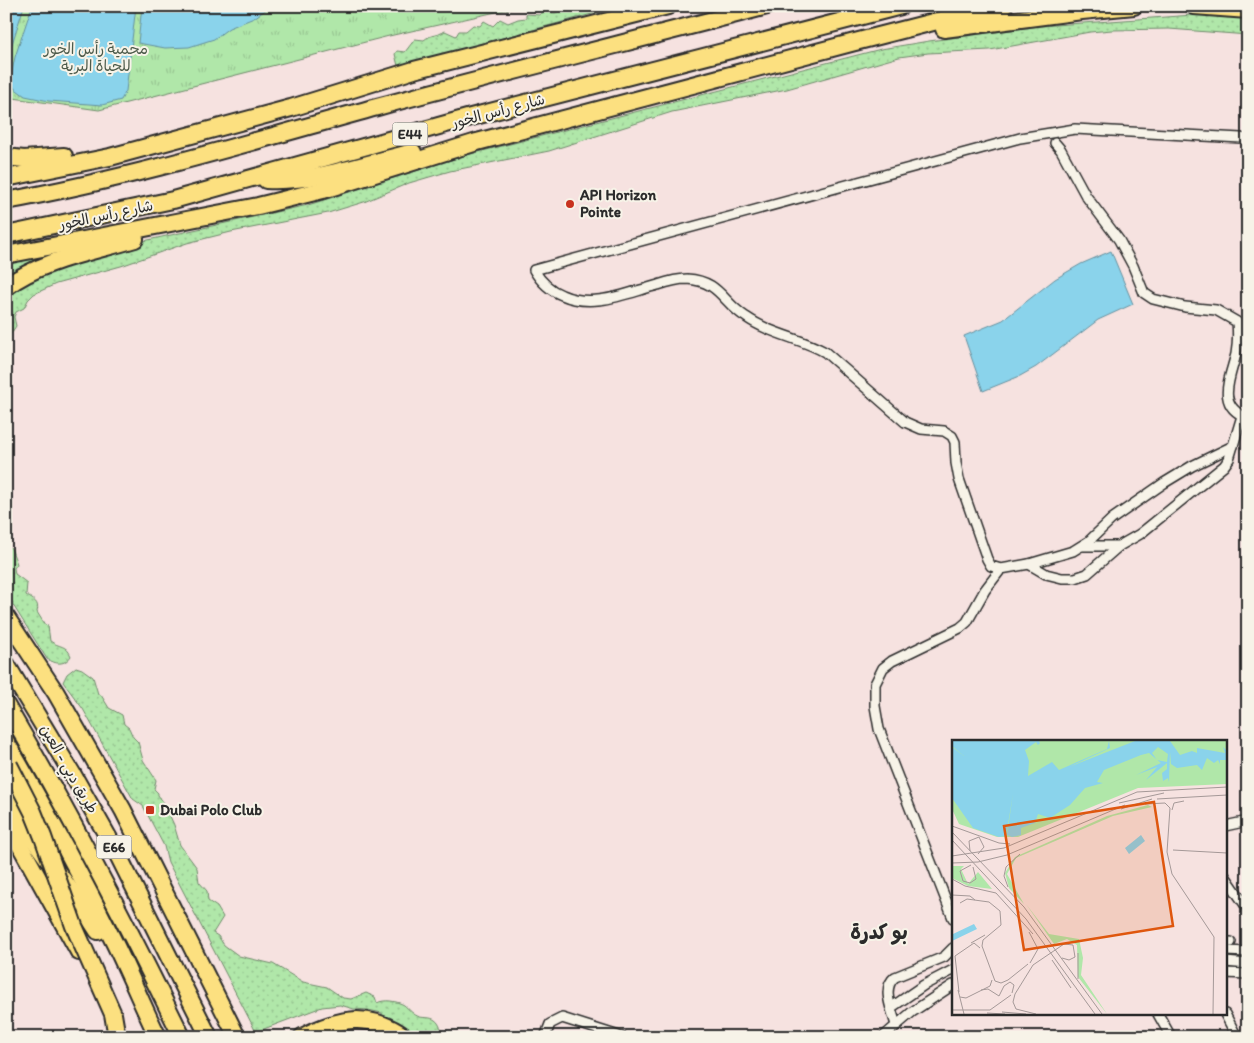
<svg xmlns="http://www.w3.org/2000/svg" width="1254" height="1043" viewBox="0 0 1254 1043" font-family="Itim,'Playpen Sans Arabic',sans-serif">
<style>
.park{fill:url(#park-tufts);stroke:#6e896a}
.garden{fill:url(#garden-dots);stroke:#6e896a}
.water{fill:#8ad3eb;stroke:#64909e}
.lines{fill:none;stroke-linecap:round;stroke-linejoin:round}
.street-casing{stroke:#2b2b2b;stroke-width:12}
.highway-casing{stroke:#2b2b2b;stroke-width:20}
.street{stroke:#f7f3e8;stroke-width:9}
.highway{stroke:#fce080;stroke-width:16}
.highway-bridge-casing{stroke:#2b2b2b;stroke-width:20;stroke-linecap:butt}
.highway-bridge{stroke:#fce080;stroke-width:16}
.poi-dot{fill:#c8321e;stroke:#f7f3e8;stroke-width:2}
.labels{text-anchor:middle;stroke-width:4;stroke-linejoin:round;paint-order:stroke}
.shield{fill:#f7f3e8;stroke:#686764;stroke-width:1}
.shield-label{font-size:14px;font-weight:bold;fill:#2b2b2b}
.park-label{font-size:15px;fill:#4c5a4a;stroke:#f7f3e8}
.street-label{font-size:15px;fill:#2b2b2b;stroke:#f7f3e8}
.poi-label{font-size:15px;font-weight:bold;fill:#2b2b2b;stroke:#f7f3e8;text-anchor:start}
.district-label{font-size:20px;font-weight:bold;fill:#2b2b2b;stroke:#f7f3e8}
.inset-road{fill:none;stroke:#a59998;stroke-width:1}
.view{fill:#df570e;fill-opacity:0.15;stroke:#df570e;stroke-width:2.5}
.inset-edge{fill:none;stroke:#2b2b2b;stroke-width:2.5}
</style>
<defs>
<pattern id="park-tufts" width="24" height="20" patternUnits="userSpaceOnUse" patternTransform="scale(1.25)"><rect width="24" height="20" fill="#b0e7a9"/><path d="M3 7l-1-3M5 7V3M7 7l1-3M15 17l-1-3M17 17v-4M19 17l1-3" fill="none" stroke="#98c692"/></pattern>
<pattern id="garden-dots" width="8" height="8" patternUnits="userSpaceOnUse" patternTransform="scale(1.25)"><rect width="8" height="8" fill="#b0e7a9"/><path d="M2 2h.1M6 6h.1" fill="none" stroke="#98c692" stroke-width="1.8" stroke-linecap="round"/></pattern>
</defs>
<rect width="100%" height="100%" fill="#f6e2e0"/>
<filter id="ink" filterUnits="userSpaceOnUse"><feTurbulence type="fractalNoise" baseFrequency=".02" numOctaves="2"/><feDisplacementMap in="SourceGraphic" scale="10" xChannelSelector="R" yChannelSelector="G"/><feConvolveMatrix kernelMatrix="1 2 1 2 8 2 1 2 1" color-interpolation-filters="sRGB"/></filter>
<g filter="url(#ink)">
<!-- park -->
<polygon class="park" points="6,6 523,6 389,36 99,110 6,97"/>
<!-- garden -->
<g class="garden">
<path d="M 571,6 L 622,6 L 398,66 L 395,54 L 397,51 L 405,52 L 415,39 L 424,40 C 431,34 438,36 445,31 L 456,36 L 459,31 L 466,31 L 473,25 L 480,26 L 484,21 L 493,26 L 500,19 L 508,23 L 518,19 L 526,18 L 526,14 L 540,15 L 543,10 L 555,13 Z"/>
<polygon points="1207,14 1248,17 1248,35 1169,29 1112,30 1090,32 990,50 928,53 899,57 787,89 672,112 549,151 450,171 409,183 364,202 328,213 231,232 187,243 121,266 56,284 34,294 28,300 24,308 16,312 14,317 16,326 6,341 6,294 54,268 148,240 308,205 467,155 881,49 929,41 1041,26"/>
<polygon points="56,254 6,280 6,263"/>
<path d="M 6,544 L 11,548 L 17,564 L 14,568 L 15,574 L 27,583 L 26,595 C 33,600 40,602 37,612 L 45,625 L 48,626 L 50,641 C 60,648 66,644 71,656 C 64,666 56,664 47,659 L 6,594 Z"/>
<path d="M 76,667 L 82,669 L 93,677 L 98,694 L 101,695 L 109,708 L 122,715 L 124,724 L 129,728 L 133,737 L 138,742 L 143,760 L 156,780 L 154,789 L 158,793 L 158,795 L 164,803 L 174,825 L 180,845 L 197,868 L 199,882 L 207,891 L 208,901 L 217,907 L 223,917 L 213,933 L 218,936 L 224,945 L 239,956 L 273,964 L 303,982 L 327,987 L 343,998 L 351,999 L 366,993 L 375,997 L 377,1003 C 384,999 397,1001 404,1005 C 409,1009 413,1015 420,1017 C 425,1018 431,1017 435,1020 C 440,1023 441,1031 444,1037 L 420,1037 L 398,1022 L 382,1016 L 382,1013 L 368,1010 L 354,1009 L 340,1005 L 322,1007 L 256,1032 L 168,862 L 164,846 L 143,806 L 133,799 L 83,709 L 63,682 L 67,674 Z"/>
</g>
<!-- water -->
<g class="water">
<polygon points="6,6 24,6 6,63"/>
<polygon points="32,6 136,6 126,91 121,100 102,105 49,101 25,96 14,88 11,76 15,57"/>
<polygon points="142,6 271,6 254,18 229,28 214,39 189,47 165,48 138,43"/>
<polygon points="1111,251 1133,304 1098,320 1036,367 1020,376 983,391 964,336 1003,320 1055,279 1081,264"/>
</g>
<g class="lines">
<!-- street casing -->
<g class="street-casing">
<g id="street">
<path d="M 1055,143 L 1061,150 L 1086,196 L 1119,240 L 1133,266 L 1144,293 L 1153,299 L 1185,307 L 1216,310 L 1237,322 C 1238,333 1238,343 1236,354 C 1230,379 1215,406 1248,418"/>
<path d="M 1233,446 L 1192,466 L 1164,483 L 1112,519 L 1089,541 L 1073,551 L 1029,564 L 1001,569 L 991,566 L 987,559 L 959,479 L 956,463 L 955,442 L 952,436 L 944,431 L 921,429 L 905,422 L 825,352 C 800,338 770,334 746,317 C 722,302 720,281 687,279 C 677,279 667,282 658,285 C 627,293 593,309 562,295 C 549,290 541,282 534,270 L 1020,138 L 1075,129 L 1241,138 L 1248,140"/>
<polyline points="1082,546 1119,546"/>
<polyline points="1029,564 1046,574 1062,578 1075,578 1087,574 1119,546 1140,534 1224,466 1229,459 1242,416"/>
<polyline points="1225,826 1248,821"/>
<polyline points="1225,876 1248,909"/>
<polyline points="953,918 879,729 875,706 875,684 883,668 892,661 960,628 967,622 985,590 1001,569"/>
<polyline points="1225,942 1231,942"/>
<polyline points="1225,951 1248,952"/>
<polyline points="1225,962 1248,964"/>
<polyline points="1225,973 1248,974"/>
<polyline points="892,1007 924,985 953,970"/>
<polyline points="1158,1014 1171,1037"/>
<polyline points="1225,1014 1237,1037"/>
<path d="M 896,1025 C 892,1010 881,988 895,977 L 944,957 L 953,948"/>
<polyline points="545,1037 550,1024 562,1018 622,1037"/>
<polyline points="883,1037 912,1012 953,985"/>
</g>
</g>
<!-- highway casing -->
<g class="highway-casing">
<g id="highway">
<polyline points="1194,6 1248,10"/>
<polyline points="944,29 1082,11 1134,6"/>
<polyline points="6,157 24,159 64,156"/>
<polyline points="6,178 110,157 291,108 414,70 668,6"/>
<path d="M 266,180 C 311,183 369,163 413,152"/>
<path d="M 6,201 C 132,178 254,141 377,107 C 507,72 637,40 767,6"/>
<polyline points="6,235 173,200 471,117 901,6"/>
<polyline points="6,255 258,206 323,190 477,142 851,43 941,20 1004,6"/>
<path d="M 6,287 C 41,260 93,252 135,239"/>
<polyline points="6,617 56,693 123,810 237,1037"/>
<polyline points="6,664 73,775 116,851 209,1037"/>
<path d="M 6,705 C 70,814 127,924 182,1037"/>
<path d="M 6,742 C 44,807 80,873 113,940 C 129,972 142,1005 158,1037"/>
<polyline points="6,793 35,841 79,902 98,931"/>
<polyline points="6,820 79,952"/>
<path d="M 302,1037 C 338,1018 369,1011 405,1037"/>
</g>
</g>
<!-- street -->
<use href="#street" class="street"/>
<!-- highway -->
<use href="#highway" class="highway"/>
<!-- highway-bridge casing -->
<g class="highway-bridge-casing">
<polyline id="highway-bridge" points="9,765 33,812 43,837 74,926 113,1014 117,1037"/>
</g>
<!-- highway-bridge -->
<use href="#highway-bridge" class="highway-bridge"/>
</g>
</g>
<!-- markers -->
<g class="poi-dot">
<circle cx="570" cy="204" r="5"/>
<rect x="145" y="805" width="10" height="10" rx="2.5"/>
</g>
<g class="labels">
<!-- shield labels -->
<g class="shield">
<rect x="392.5" y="122.5" width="35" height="23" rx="4"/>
<rect x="96.5" y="835.5" width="35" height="23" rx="4"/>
</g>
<g class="shield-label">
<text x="410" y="139">E44</text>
<text x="114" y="852">E66</text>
</g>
<!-- park labels -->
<g class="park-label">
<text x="96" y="54">محمية رأس الخور<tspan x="96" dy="17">للحياة البرية</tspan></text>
</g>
<!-- street labels -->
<g class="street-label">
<text transform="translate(498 111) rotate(-15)" y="5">شارع رأس الخور</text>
<text transform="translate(106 215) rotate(-12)" y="5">شارع رأس الخور</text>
<text transform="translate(69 769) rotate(60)" y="5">طريق دبي - العين</text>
</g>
<!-- poi labels -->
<g class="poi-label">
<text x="580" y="200">API Horizon<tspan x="580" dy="17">Pointe</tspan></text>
<text x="160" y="815">Dubai Polo Club</text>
</g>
<!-- district labels -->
<g class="district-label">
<text x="879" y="939">بو كدرة</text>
</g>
</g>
<!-- overview -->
<g transform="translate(952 740)">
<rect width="275" height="275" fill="#f6e2e0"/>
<path d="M 0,1 L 275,1 L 275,44 L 186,48 L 66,97 L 45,97 L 7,84 L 0,69 Z" fill="#b0e7a9"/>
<path d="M 196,65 L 200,67 L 161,76 L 64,118 L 55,134 L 72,164 L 57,148 L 53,133 L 63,117 L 155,76 ZM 0,126 L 12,126 L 9,129 L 16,144 L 26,132 L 40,149 L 16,146 L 0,138 ZM 74,164 L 97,194 L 127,199 L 131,218 L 129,235 L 155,274 L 126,237 L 125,205 L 115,199 L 102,204 Z" fill="#b0e7a9"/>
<path d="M 0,1 L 87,1 L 88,3 L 86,5 L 84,2 L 73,10 L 77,21 L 76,36 L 100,22 L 107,30 L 148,12 L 155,9 L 157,1 L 158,8 L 117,27 L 183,1 L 218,1 L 228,15 L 240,11 L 245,13 L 245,8 L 273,13 L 271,7 L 275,11 L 275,20 L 268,20 L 268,24 L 266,20 L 262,23 L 255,18 L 250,30 L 245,25 L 225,28 L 219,24 L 218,12 L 217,42 L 216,38 L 211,41 L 210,33 L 215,29 L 215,23 L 194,40 L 205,27 L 184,35 L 209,23 L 197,13 L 189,15 L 152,30 L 145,42 L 151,43 L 133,48 L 118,65 L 98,78 L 86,74 L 83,83 L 69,88 L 69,95 L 60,97 L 55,95 L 61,54 L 54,96 L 47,97 L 21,88 L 0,58 L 0,7 L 12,16 L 0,6 ZM 206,7 L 216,14 L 215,22 L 205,20 L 200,13 ZM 189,95 L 193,101 L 177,114 L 173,108 ZM 22,184 L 25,189 L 0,201 L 1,194 Z" fill="#8ad3eb" fill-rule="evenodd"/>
<path class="inset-road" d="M 205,59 L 275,55M 167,63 L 212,53M 193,64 L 213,63 L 218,68M 218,68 L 215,112 L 220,134 L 262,197 L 261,274M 169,69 L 200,59M 220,70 L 222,63 L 232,61M 0,86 L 47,103 L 58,104M 0,92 L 72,167 L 150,274M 0,100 L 74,179 L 143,274M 221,110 L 275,113M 18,111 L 17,101 L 27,97 L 32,107 L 26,114M 0,116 L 52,108 L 185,52 L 275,47M 0,123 L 26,122 L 55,115 L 173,65M 19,125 L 8,131 L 11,141 L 18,143 L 24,139 L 21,127M 0,139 L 13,146 L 44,153 L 81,194M 56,147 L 52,136 L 54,127 L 68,114M 0,155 L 18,156 L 23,160M 8,163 L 15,159 L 37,162 L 48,171 L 49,185 L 31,200 L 30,206 L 43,241 L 49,243 L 56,240M 77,192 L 86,209 L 78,223M 19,203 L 33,195M 100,220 L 119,248M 126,239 L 126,213M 56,240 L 76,224M 6,250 L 12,274M 29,250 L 36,249 L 47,256 L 52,246 L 58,242 L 62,245 L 60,253M 7,252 L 3,216 L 22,203 L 28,208M 8,257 L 14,258 L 38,246 L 40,240M 0,270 L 38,270 L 59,255M 50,272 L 74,274M 35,273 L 53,274M 84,274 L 64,269 L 61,262 L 63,254 L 81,225 L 112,204 L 121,205 L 123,217 L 117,220 L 110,218"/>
<path class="view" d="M 202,62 L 221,186 L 72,210 L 52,86 Z"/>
<rect width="275" height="275" class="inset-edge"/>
</g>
<!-- margin -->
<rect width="1254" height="1043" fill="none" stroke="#f7f3e8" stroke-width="25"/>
<rect x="12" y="12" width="1229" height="1018" fill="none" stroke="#2b2b2b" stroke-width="2" filter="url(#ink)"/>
</svg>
